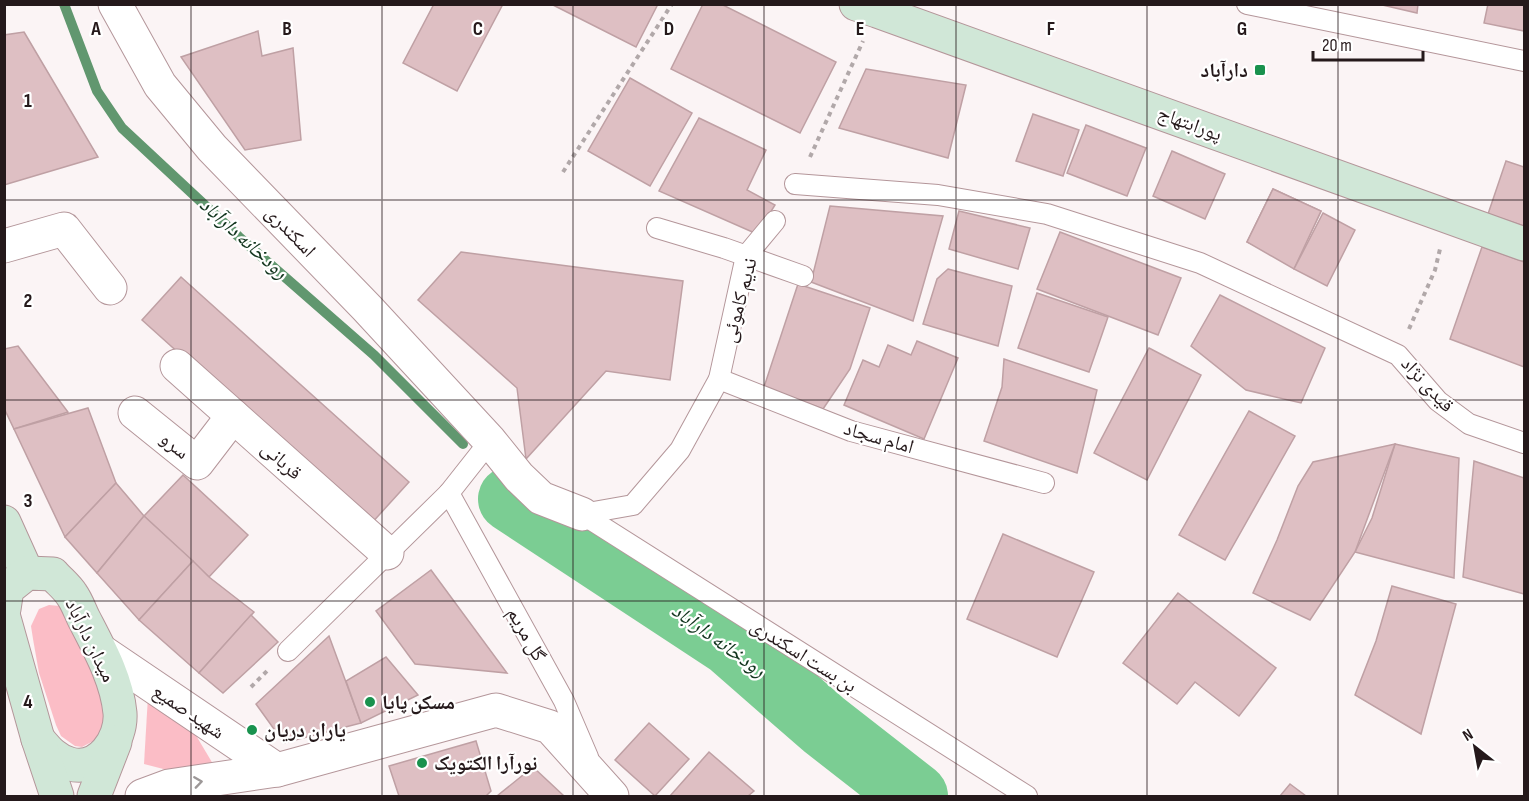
<svg xmlns="http://www.w3.org/2000/svg" width="1529" height="801" viewBox="0 0 1529 801" font-family="'Sofia Sans Condensed','Noto Naskh Arabic',sans-serif">
<style>
.green{fill:#fbbdc6}
.lines{fill:none;stroke-linecap:round;stroke-linejoin:round}
.stream{stroke:#61976f;stroke-width:10}
.river{stroke:#7bcd93;stroke-width:66}
.building{fill:#debfc3;stroke:#bfa0a4;stroke-width:1.5}
.lane-casing{stroke:#b4969a;stroke-width:22}
.street-casing{stroke:#b4969a;stroke-width:35}
.secondary-casing{stroke:#b4969a;stroke-width:35}
.path{stroke:#b1a8a9;stroke-width:4;stroke-dasharray:4.5 4.5;stroke-linecap:butt}
.lane{stroke:#fff;stroke-width:20}
.street{stroke:#fff;stroke-width:33}
.secondary{stroke:#d0e7d7;stroke-width:33}
.oneway{stroke:#9d9898}
.grid{fill:none;stroke:#25191b;stroke-width:1.5;stroke-opacity:0.55}
.poi-dot{fill:#19924e;stroke:#fff;stroke-width:2}
.labels{text-anchor:middle;stroke-width:4.5;stroke-linejoin:round;paint-order:stroke}
.poi-label{font-size:20px;font-weight:bold;fill:#25191b;stroke:#fff;text-anchor:start}
.street-label{font-size:20px;fill:#25191b;stroke:#fff}
.water-label{font-size:21px;font-style:italic;fill:#12351e;stroke:#fff}
.grid-label{font-size:20px;text-anchor:middle;font-weight:bold;fill:#25191b;stroke:#fff;stroke-width:4.5;stroke-linejoin:round;paint-order:stroke}
</style>
<rect width="100%" height="100%" fill="#fbf4f5"/>
<!-- green -->
<g class="green">
<polygon points="49,605 60,606 75,631 109,710 99,738 82,747 75,746 61,736 56,725 39,673 33,639 31,626 39,609"/>
<polygon points="148,696 191,727 216,769 175,772 144,764"/>
</g>
<g class="lines">
<!-- stream -->
<polyline class="stream" points="64,4 97,91 122,128 239,237 374,355 463,444"/>
<!-- river -->
<polyline class="river" points="511,499 730,643 824,725 915,796"/>
</g>
<!-- building -->
<g class="building">
<polygon points="434,4 503,4 457,91 403,63"/>
<polygon points="551,4 658,4 636,47"/>
<polygon points="703,4 721,4 836,62 800,133 671,69"/>
<polygon points="1378,4 1418,4 1417,13"/>
<polygon points="1488,4 1524,4 1524,31 1484,23"/>
<polygon points="258,31 262,56 293,48 301,140 245,150 181,57"/>
<polygon points="24,32 98,157 4,185 4,35"/>
<polygon points="866,69 966,85 948,158 839,128"/>
<polygon points="630,78 692,113 650,186 588,151"/>
<polygon points="1033,114 1079,130 1063,176 1016,161"/>
<polygon points="699,118 766,150 747,190 775,205 757,234 659,191"/>
<polygon points="1086,125 1146,148 1127,196 1067,173"/>
<polygon points="1172,151 1225,174 1205,219 1153,196"/>
<polygon points="1506,161 1524,167 1524,226 1488,214"/>
<polygon points="1273,189 1321,211 1295,265 1247,242"/>
<polygon points="1273,189 1321,211 1294,269 1247,242"/>
<polygon points="830,206 943,216 913,321 811,282"/>
<polygon points="959,211 1030,228 1018,269 949,249"/>
<polygon points="1323,213 1355,230 1327,286 1294,269"/>
<polygon points="1060,232 1181,278 1158,335 1037,289"/>
<polygon points="1482,247 1524,262 1524,367 1450,339"/>
<polygon points="461,252 683,281 670,380 606,371 526,459 517,388 418,300"/>
<polygon points="948,269 1012,286 998,346 923,324 937,279"/>
<polygon points="181,277 409,482 370,525 142,320"/>
<polygon points="798,284 870,308 850,369 823,409 764,387"/>
<polygon points="1037,293 1108,317 1089,372 1018,348"/>
<polygon points="1220,295 1325,348 1301,403 1246,390 1191,346"/>
<polygon points="917,341 958,358 924,439 844,405 863,360 879,367 888,345 911,355"/>
<polygon points="18,346 68,412 14,429 4,408 4,349"/>
<polygon points="1149,348 1201,375 1147,480 1094,453"/>
<polygon points="1004,359 1097,390 1077,473 984,441 1002,387"/>
<polygon points="88,408 116,483 65,537 14,429"/>
<polygon points="1249,411 1295,436 1225,560 1179,535"/>
<polygon points="1395,444 1459,458 1454,578 1355,552 1372,518"/>
<polygon points="1395,444 1355,552 1310,620 1253,593 1277,540 1298,486 1313,462"/>
<polygon points="1474,461 1524,478 1524,594 1463,577"/>
<polygon points="183,475 248,535 209,577 144,516"/>
<polygon points="116,483 144,516 97,573 65,537"/>
<polygon points="144,516 193,561 139,620 97,573"/>
<polygon points="1003,534 1094,572 1057,657 967,619"/>
<polygon points="193,561 209,577 254,612 199,673 139,620"/>
<polygon points="431,570 507,673 415,664 376,611"/>
<polygon points="1392,586 1456,604 1421,734 1355,695 1376,641"/>
<polygon points="1178,593 1276,668 1239,716 1195,682 1177,704 1123,663"/>
<polygon points="251,615 278,642 223,693 199,673"/>
<polygon points="329,636 361,723 284,743 256,704"/>
<polygon points="386,657 418,695 361,723 346,681"/>
<polygon points="649,723 689,759 655,796 615,760"/>
<polygon points="476,741 491,791 486,796 399,796 389,766"/>
<polygon points="709,752 754,791 748,796 670,796"/>
<polygon points="533,767 564,796 497,796"/>
<polygon points="1290,784 1306,796 1280,796"/>
</g>
<g class="lines">
<!-- lane casing -->
<g class="lane-casing">
<g id="lane">
<polyline points="1247,4 1524,61"/>
<polyline points="795,184 938,195 1047,214 1200,263 1398,355 1438,401 1469,424 1524,443"/>
<polyline points="657,228 724,248 803,276"/>
<polyline points="719,379 851,431 1044,483"/>
<polyline points="449,493 564,701 588,757"/>
<polyline points="582,514 1027,796"/>
<polyline points="582,514 633,505 680,450 719,379 746,256 775,221"/>
<polyline points="288,651 449,493 490,441"/>
</g>
</g>
<!-- street casing -->
<g class="street-casing">
<g id="street">
<polyline points="115,4 160,85 212,148 367,308 490,441 519,477 541,498 582,514"/>
<polyline points="4,246 64,229 110,288"/>
<polyline points="177,366 387,553"/>
<polyline points="135,413 197,463 233,416"/>
<polyline points="101,651 277,770"/>
<polyline points="142,796 169,786 277,770 496,710 550,727 612,796"/>
</g>
</g>
<!-- secondary casing -->
<g class="secondary-casing">
<g id="secondary">
<polyline points="856,4 877,11 1524,244"/>
<polyline points="4,522 27,573"/>
<path d="M 4,609 L 7,589 L 27,573 L 53,574 C 59,581 67,587 72,595 C 77,602 80,611 84,619 C 99,648 117,680 120,713 C 122,740 99,772 70,764 C 55,760 47,750 38,739"/>
<polyline points="4,618 38,739 57,796"/>
<polyline points="94,796 115,742"/>
</g>
</g>
<!-- path -->
<g class="path">
<polyline points="810,157 863,41"/>
<polyline points="563,172 672,4"/>
<polyline points="1409,329 1435,270 1440,249"/>
<polyline points="251,687 268,670"/>
</g>
<!-- lane -->
<use href="#lane" class="lane"/>
<!-- street -->
<use href="#street" class="street"/>
<!-- secondary -->
<use href="#secondary" class="secondary"/>
</g>
<!-- one-way arrows -->
<defs><path id="oneway-chevron" d="M-2-3.5L2.5 0L-2 3.5" fill="none" stroke-width="1.6" stroke-linecap="round" stroke-linejoin="round" transform="scale(1.5)"/></defs>
<use class="oneway" href="#oneway-chevron" transform="translate(198 782) rotate(-8)"/>
<!-- grid -->
<path class="grid" d="M 191,4 L 191,796M 382,4 L 382,796M 573,4 L 573,796M 764,4 L 764,796M 956,4 L 956,796M 1147,4 L 1147,796M 1338,4 L 1338,796M 4,200 L 1524,200M 4,400 L 1524,400M 4,601 L 1524,601"/>
<!-- markers -->
<g class="poi-dot">
<rect x="1254" y="64" width="12" height="12" rx="3"/>
<circle cx="370" cy="702" r="6"/>
<circle cx="252" cy="730" r="6"/>
<circle cx="422" cy="763" r="6"/>
</g>
<g class="labels">
<!-- poi labels -->
<g class="poi-label">
<text x="1248" y="77" text-anchor="end">دارآباد</text>
<text x="382" y="709">مسکن پایا</text>
<text x="264" y="737">یاران دریان</text>
<text x="434" y="770">نورآرا الکتویک</text>
</g>
<!-- street labels -->
<g class="street-label">
<text transform="translate(1190 123) rotate(20)" y="7">پورابتهاج</text>
<text transform="translate(291 231) rotate(46)" y="7">اسکندری</text>
<text transform="translate(739 300) rotate(-75)" y="7">ندیم کاموئی</text>
<text transform="translate(1428 384) rotate(47)" y="7">قیدی نژاد</text>
<text transform="translate(879 437) rotate(16)" y="7">امام سجاد</text>
<text transform="translate(175 445) rotate(39)" y="7">سرو</text>
<text transform="translate(282 460) rotate(42)" y="7">قربانی</text>
<text transform="translate(527 634) rotate(61)" y="7">گل مریم</text>
<text transform="translate(91 640) rotate(64)" y="7">میدان دارآباد</text>
<text transform="translate(804 655) rotate(32)" y="7">بن بست اسکندری</text>
<text transform="translate(189 711) rotate(34)" y="7">شهید صمیع</text>
</g>
<!-- water labels -->
<g class="water-label">
<text transform="translate(244 238) rotate(42)" y="7">رودخانه دارآباد</text>
<text transform="translate(719 640) rotate(36)" y="7">رودخانه دارآباد</text>
</g>
</g>
<g class="grid-label">
<text x="96" y="35">A</text>
<text x="287" y="35">B</text>
<text x="478" y="35">C</text>
<text x="669" y="35">D</text>
<text x="860" y="35">E</text>
<text x="1051" y="35">F</text>
<text x="1242" y="35">G</text>
<text x="28" y="107">1</text>
<text x="28" y="307">2</text>
<text x="28" y="507">3</text>
<text x="28" y="708">4</text>
</g>
<!-- border -->
<rect width="1529" height="801" fill="none" stroke="#25191b" stroke-width="12"/>
<!-- north arrow -->
<g transform="translate(1475 747) rotate(329)" stroke="#ffffff" stroke-width="4.5" paint-order="stroke">
<path d="M0-4.5L10 22L0 15L-10 22Z" fill="#25191b"/>
<text y="-9" font-size="16" font-weight="bold" text-anchor="middle" fill="#25191b">N</text>
</g>
<!-- scale -->
<path d="M1313 51v9h110v-9" fill="none" stroke="#25191b" stroke-width="3"/>
<text x="1322" y="51" font-size="18" fill="#25191b" stroke="#ffffff" stroke-width="4.5" paint-order="stroke">20 m</text>
</svg>
